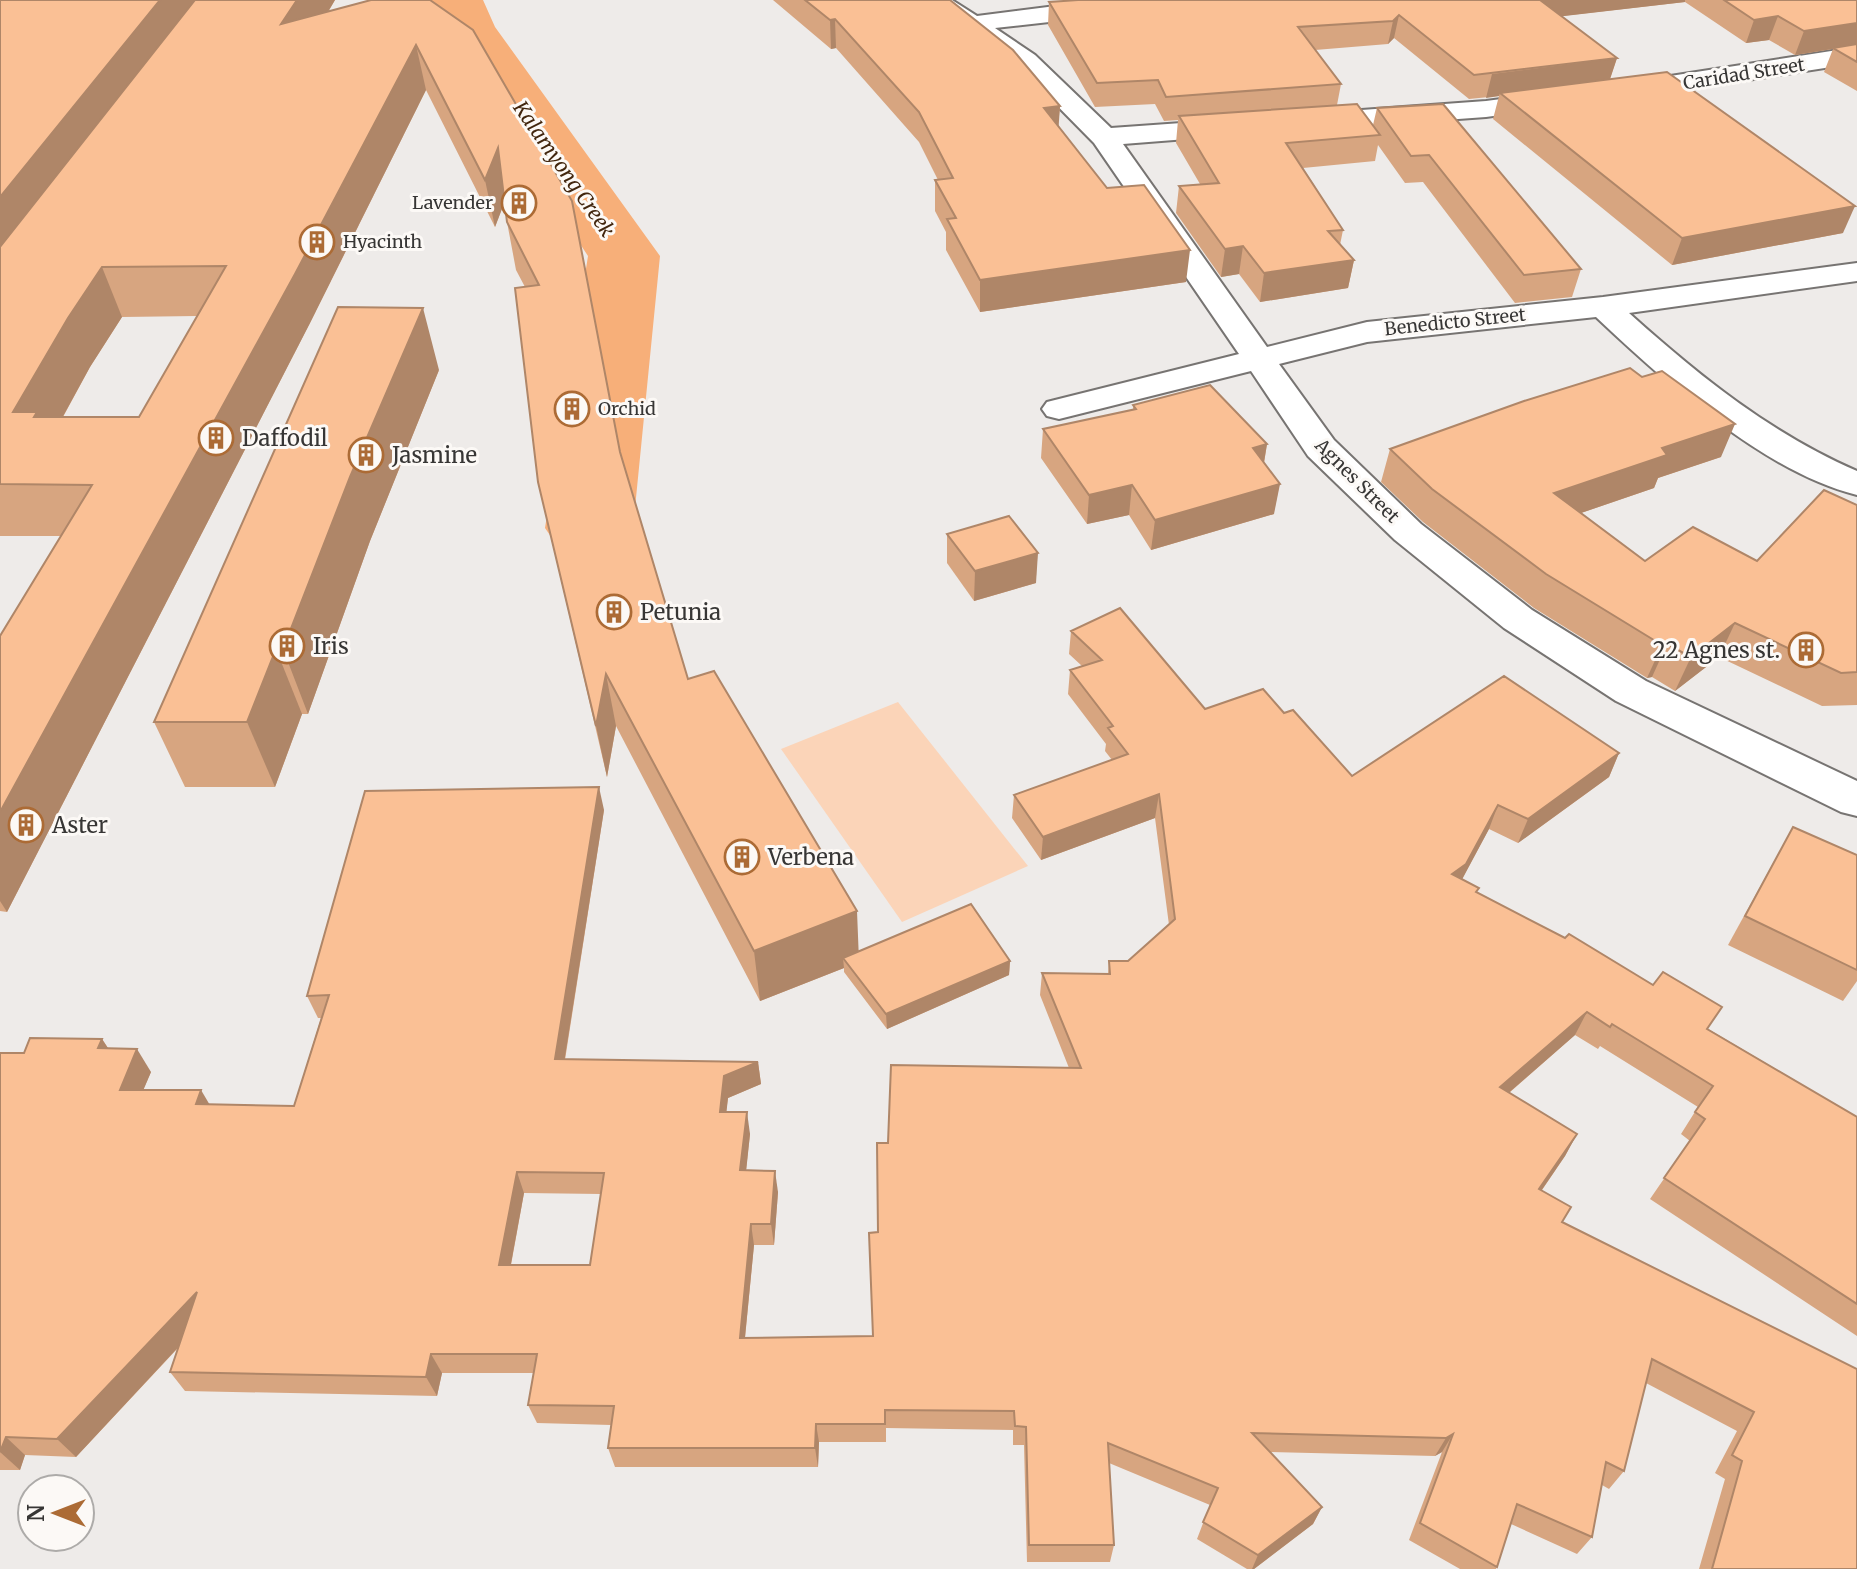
<svg xmlns="http://www.w3.org/2000/svg" width="1857" height="1569" viewBox="0 0 1857 1569" font-family="Merriweather,serif">
<style>
.green{fill:#fbd4b8}
.lines{fill:none;stroke-linecap:round;stroke-linejoin:round}
.river{fill:#f7af79;fill-rule:evenodd}
.minor-casing{stroke:#777472;stroke-width:4}
.minor{fill:#fff;fill-rule:evenodd}
.wall{fill:#d7a580;fill-rule:evenodd}
.shaded-wall{fill:#af8668}
.building{fill:#fac095;stroke:#af8668;stroke-width:2;fill-rule:evenodd}
.labels{text-anchor:middle;stroke-width:6;stroke-linejoin:round;paint-order:stroke}
.far-street-label{font-size:18px;fill:#373635;stroke:#fcf9f6}
.far-poi-label{font-size:18px;fill:#373635;stroke:#fcf9f6;text-anchor:start}
.far-water-label{font-size:20px;font-style:italic;fill:#42260e;stroke:#fcf9f6}
.poi-label{font-size:22px;fill:#373635;stroke:#fcf9f6;text-anchor:start}
</style>
<rect width="100%" height="100%" fill="#eeebe9"/>
<!-- green -->
<polygon class="green" points="898,702 1028,866 902,922 781,749"/>
<g class="lines">
<!-- river -->
<polygon class="river" points="427,0 483,0 495,27 660,256 633,528 620,547 589,555 558,547 545,528 588,256 438,28"/>
<!-- minor casing -->
<g class="minor-casing">
<g id="minor">
<path d="M 924,0 L 952,0 L 977,16 L 1103,0 L 1195,0 L 1192,5 L 1183,7 L 995,28 L 1035,55 L 1111,128 L 1238,119 L 1248,121 L 1252,127 L 1248,133 L 1238,135 L 1123,144 L 1267,347 L 1367,322 L 1603,297 L 1857,263 L 1857,281 L 1629,313 C 1698,375 1771,434 1857,471 L 1857,495 C 1764,472 1665,382 1596,317 L 1367,342 L 1279,364 L 1334,440 L 1421,524 L 1532,610 L 1646,681 L 1857,781 L 1857,816 L 1841,812 L 1616,701 L 1504,628 L 1395,540 L 1308,456 L 1251,371 L 1059,419 L 1047,416 L 1042,409 L 1047,402 L 1239,354 L 1094,143 L 1017,65 Z"/>
<polygon points="1857,47 1857,63 1625,99 1616,97 1612,91 1616,85 1625,83"/>
<polygon points="1556,92 1565,94 1569,100 1565,106 1486,117 1306,130 1296,128 1292,122 1296,116 1306,114 1486,101"/>
</g>
</g>
<!-- minor -->
<use href="#minor" class="minor"/>
</g>
<!-- wall -->
<g class="wall">
<path d="M 0,0 L 335,0 L 328,12 L 430,0 L 620,452 L 688,679 L 859,951 L 1010,961 L 1009,975 L 887,1029 L 844,972 L 844,968 L 760,1001 L 616,726 L 607,777 L 538,482 L 525,287 L 516,270 L 507,222 L 504,203 L 495,227 L 426,90 L 310,323 L 7,912 L 0,911 L 0,636 L 61,536 L 0,536 ZM 197,316 L 139,417 L 63,417 L 90,367 L 122,317 Z"/>
<polygon points="773,0 950,0 1060,106 1058,126 1107,188 1186,282 980,312 946,250 946,232 935,211 935,180 938,180 919,142 836,48 831,49"/>
<polygon points="1078,0 1857,0 1857,91 1824,72 1833,49 1795,55 1769,40 1746,43 1685,2 1562,16 1617,58 1610,79 1843,233 1672,265 1493,119 1499,96 1469,99 1394,38 1388,44 1315,50 1341,84 1337,105 1373,125 1377,108 1581,269 1572,297 1515,303 1423,182 1405,183 1378,145 1375,161 1303,168 1343,230 1340,245 1354,260 1348,288 1260,302 1239,274 1221,277 1176,213 1179,186 1200,184 1176,143 1178,120 1164,121 1155,104 1095,107 1048,25 1049,2"/>
<polygon points="439,370 370,541 308,714 302,714 275,787 185,787 154,722"/>
<polygon points="1133,405 1267,444 1264,463 1274,514 1151,550 1129,515 1087,524 1041,458 1043,429 1133,410"/>
<polygon points="1390,449 1721,457 1658,478 1654,488 1581,513 1645,561 1757,561 1857,505 1857,705 1822,706 1719,657 1675,691 1652,677 1647,678 1534,608 1423,522 1381,482"/>
<polygon points="947,534 1036,583 974,601 947,563"/>
<path d="M 1071,631 L 1205,709 L 1284,713 L 1352,776 L 1619,753 L 1609,777 L 1518,843 L 1489,829 L 1462,879 L 1477,892 L 1857,1117 L 1857,1336 L 1650,1199 L 1690,1141 L 1681,1134 L 1698,1107 L 1600,1046 L 1598,1049 L 1575,1035 L 1509,1093 L 1577,1134 L 1565,1156 L 1542,1190 L 1562,1222 L 1857,1369 L 1857,1569 L 1699,1569 L 1725,1479 L 1715,1473 L 1737,1431 L 1646,1383 L 1624,1471 L 1609,1489 L 1602,1485 L 1592,1537 L 1577,1554 L 1511,1524 L 1496,1569 L 1460,1569 L 1409,1540 L 1442,1452 L 1435,1456 L 1270,1452 L 1322,1507 L 1313,1524 L 1254,1569 L 1247,1569 L 1197,1539 L 1210,1505 L 1109,1463 L 1114,1545 L 1110,1562 L 1027,1562 L 1024,1445 L 1013,1445 L 1013,1430 L 886,1428 L 886,1442 L 819,1442 L 818,1467 L 615,1467 L 608,1448 L 611,1425 L 537,1423 L 528,1405 L 534,1373 L 442,1373 L 437,1396 L 185,1391 L 170,1372 L 178,1348 L 76,1457 L 25,1455 L 20,1470 L 0,1470 L 0,1053 L 24,1053 L 102,1039 L 108,1048 L 151,1072 L 143,1090 L 209,1104 L 294,1106 L 321,1018 L 318,1018 L 307,996 L 604,810 L 565,1060 L 758,1062 L 761,1084 L 728,1098 L 726,1112 L 750,1134 L 746,1170 L 778,1192 L 774,1245 L 754,1245 L 745,1338 L 873,1336 L 878,1232 L 888,1143 L 1069,1068 L 1040,995 L 1042,973 L 1108,974 L 1109,961 L 1128,961 L 1169,925 L 1155,818 L 1041,860 L 1012,818 L 1014,795 L 1112,760 L 1105,751 L 1106,744 L 1068,694 L 1070,670 L 1082,666 L 1069,654 ZM 524,1193 L 601,1194 L 590,1265 L 511,1265 Z"/>
<polygon points="1793,827 1857,855 1857,981 1843,1001 1728,945"/>
</g>
<!-- shaded-wall -->
<g class="shaded-wall">
<polygon points="160,0 208,0 0,273 0,197"/>
<polygon points="297,0 335,0 294,69 281,24"/>
<polygon points="1535,0 1685,0 1685,2 1530,20"/>
<polygon points="1399,15 1394,38 1388,44 1393,21"/>
<polygon points="1778,16 1769,40 1746,43 1754,20"/>
<polygon points="835,19 836,48 831,49 830,20"/>
<polygon points="1857,23 1857,45 1795,55 1804,31"/>
<polygon points="416,45 426,90 310,323 7,912 0,901 0,812"/>
<polygon points="1617,58 1609,82 1500,93 1499,96 1486,98 1492,74"/>
<polygon points="1060,106 1058,135 1044,108"/>
<polygon points="498,148 507,196 495,227 485,180"/>
<polygon points="1855,206 1843,233 1672,265 1682,238"/>
<polygon points="1243,246 1239,274 1221,277 1225,249"/>
<polygon points="1190,250 1186,282 980,312 980,280"/>
<polygon points="1354,260 1348,288 1260,302 1264,273"/>
<polygon points="102,267 122,317 90,367 50,440 13,412 68,318"/>
<polygon points="423,308 439,370 370,541 308,714 283,649 350,477"/>
<polygon points="1735,424 1721,457 1658,478 1654,488 1543,526 1554,493 1662,448"/>
<polygon points="1267,444 1262,474 1253,448"/>
<polygon points="1280,484 1274,514 1151,550 1155,520"/>
<polygon points="1132,485 1129,515 1087,524 1089,495"/>
<polygon points="1038,553 1036,583 974,601 975,571"/>
<polygon points="1735,623 1719,657 1675,691 1691,657"/>
<polygon points="1667,644 1652,677 1647,678 1662,645"/>
<polygon points="276,649 302,714 275,787 247,722"/>
<polygon points="606,674 616,726 607,777 596,726"/>
<polygon points="1619,753 1609,777 1518,843 1528,819"/>
<polygon points="599,787 604,810 561,1082 555,1059"/>
<polygon points="1159,794 1155,818 1041,860 1043,837"/>
<polygon points="1498,805 1489,829 1458,887 1452,874"/>
<polygon points="857,911 859,961 843,958 844,968 760,1001 754,951"/>
<polygon points="1010,961 1009,975 887,1029 886,1014"/>
<polygon points="1587,1012 1575,1035 1490,1109 1500,1087"/>
<polygon points="102,1039 117,1062 98,1048"/>
<polygon points="137,1049 151,1072 134,1112 120,1090"/>
<polygon points="758,1062 761,1084 728,1098 724,1134 720,1112 724,1076"/>
<polygon points="201,1090 214,1112 196,1104"/>
<polygon points="747,1112 750,1134 744,1191 740,1170"/>
<polygon points="1577,1134 1565,1156 1528,1210 1539,1189"/>
<polygon points="775,1171 778,1192 774,1245 771,1224"/>
<polygon points="517,1172 524,1193 507,1285 499,1265"/>
<polygon points="751,1224 754,1245 743,1357 740,1338"/>
<polygon points="197,1292 211,1312 76,1457 57,1439"/>
<polygon points="431,1354 442,1373 437,1396 426,1377"/>
<polygon points="816,1424 819,1442 818,1467 815,1448"/>
<polygon points="1453,1434 1442,1452 1435,1456 1446,1438"/>
<polygon points="6,1437 25,1455 20,1470 0,1452"/>
<polygon points="1322,1507 1313,1524 1254,1569 1252,1569 1258,1555"/>
</g>
<!-- building -->
<g class="building">
<polygon points="0,0 160,0 0,197"/>
<path d="M 195,0 L 297,0 L 281,24 L 371,0 L 430,0 L 473,30 L 572,201 L 620,452 L 688,679 L 714,671 L 857,911 L 754,951 L 606,674 L 596,726 L 538,482 L 515,288 L 539,285 L 507,222 L 498,148 L 485,180 L 416,45 L 295,274 L 0,812 L 0,636 L 92,485 L 0,484 L 0,247 ZM 226,266 L 139,417 L 34,417 L 37,412 L 13,412 L 68,318 L 102,267 Z"/>
<polygon points="805,0 950,0 1013,50 1060,106 1044,108 1107,188 1144,185 1190,250 980,280 947,219 956,218 935,180 953,178 919,112 835,19 830,20"/>
<polygon points="1078,0 1540,0 1617,58 1474,75 1399,15 1393,21 1298,27 1341,84 1166,97 1158,80 1097,83 1049,2"/>
<polygon points="1724,0 1857,0 1857,23 1804,31 1778,16 1754,20"/>
<polygon points="1857,44 1857,62 1833,48"/>
<polygon points="1667,72 1855,206 1682,238 1500,93"/>
<polygon points="1357,104 1380,135 1286,143 1343,230 1328,231 1354,260 1264,273 1243,246 1225,249 1179,186 1219,183 1179,116"/>
<polygon points="1443,104 1581,269 1524,275 1429,155 1411,156 1377,108"/>
<polygon points="338,307 423,308 350,477 283,649 276,649 247,722 154,722"/>
<polygon points="1630,368 1642,377 1662,371 1735,424 1662,448 1667,455 1554,493 1645,561 1693,527 1757,561 1824,490 1857,505 1857,672 1841,673 1735,623 1691,657 1667,644 1662,645 1546,574 1432,489 1390,449 1524,401"/>
<polygon points="1210,385 1267,444 1253,448 1280,484 1155,520 1132,485 1089,495 1043,429 1136,409 1133,405"/>
<polygon points="1009,516 1038,553 975,571 947,534"/>
<path d="M 1120,608 L 1205,709 L 1263,689 L 1284,713 L 1293,710 L 1352,776 L 1504,676 L 1619,753 L 1528,819 L 1498,805 L 1466,864 L 1452,874 L 1479,888 L 1476,892 L 1565,938 L 1569,934 L 1653,985 L 1663,972 L 1722,1007 L 1707,1029 L 1857,1117 L 1857,1304 L 1664,1178 L 1705,1119 L 1695,1112 L 1713,1086 L 1612,1024 L 1610,1027 L 1587,1012 L 1500,1087 L 1577,1134 L 1539,1189 L 1571,1207 L 1562,1222 L 1857,1369 L 1857,1569 L 1712,1569 L 1742,1461 L 1732,1455 L 1754,1412 L 1652,1359 L 1624,1471 L 1606,1462 L 1592,1537 L 1517,1504 L 1497,1567 L 1420,1523 L 1453,1434 L 1446,1438 L 1252,1433 L 1322,1507 L 1258,1555 L 1203,1522 L 1218,1488 L 1108,1443 L 1114,1545 L 1029,1545 L 1026,1427 L 1015,1426 L 1014,1411 L 885,1410 L 885,1424 L 816,1424 L 815,1448 L 608,1448 L 614,1406 L 528,1405 L 537,1354 L 431,1354 L 426,1377 L 170,1372 L 197,1292 L 57,1439 L 6,1437 L 0,1452 L 0,1053 L 24,1053 L 30,1038 L 102,1039 L 98,1048 L 137,1049 L 120,1090 L 201,1090 L 196,1104 L 294,1106 L 329,995 L 307,996 L 365,791 L 599,787 L 555,1059 L 758,1062 L 724,1076 L 720,1112 L 747,1112 L 740,1170 L 775,1171 L 771,1224 L 751,1224 L 740,1338 L 873,1336 L 869,1233 L 878,1232 L 877,1143 L 888,1143 L 891,1065 L 1081,1068 L 1042,973 L 1110,974 L 1109,961 L 1128,961 L 1175,919 L 1159,794 L 1043,837 L 1014,795 L 1128,754 L 1108,728 L 1113,726 L 1070,670 L 1102,660 L 1071,631 ZM 517,1172 L 604,1173 L 590,1265 L 499,1265 Z"/>
<polygon points="1793,827 1857,855 1857,970 1745,916"/>
<polygon points="971,904 1010,961 886,1014 843,958"/>
</g>
<!-- icons -->
<defs>
<g id="building-ring" transform="scale(1.8)"><circle r="9.5" fill="#fcf9f6" stroke="#ac6b35" stroke-width="1.5"/><path d="M-4-6H4V6H1V3H-1V6H-4ZM-2.5-4.3h1.7v1.8h-1.7ZM.8-4.3h1.7v1.8H.8ZM-2.5-1h1.7V.8h-1.7ZM.8-1h1.7V.8H.8Z" fill="#ac6b35"/></g>
</defs>
<g fill-rule="evenodd">
<use href="#building-ring" x="519" y="203"/>
<use href="#building-ring" x="317" y="242"/>
<use href="#building-ring" x="572" y="409"/>
<use href="#building-ring" x="216" y="438"/>
<use href="#building-ring" x="366" y="455"/>
<use href="#building-ring" x="614" y="612"/>
<use href="#building-ring" x="287" y="646"/>
<use href="#building-ring" x="1806" y="650"/>
<use href="#building-ring" x="26" y="825"/>
<use href="#building-ring" x="742" y="857"/>
</g>
<g class="labels">
<!-- far-street labels -->
<g class="far-street-label">
<text transform="translate(1744 74) rotate(-9)" y="6">Caridad Street</text>
<text transform="translate(1455 322) rotate(-6)" y="6">Benedicto Street</text>
<text transform="translate(1357 481) rotate(45)" y="6">Agnes Street</text>
</g>
<!-- far-poi labels -->
<g class="far-poi-label">
<text x="493" y="209" text-anchor="end">Lavender</text>
<text x="343" y="248">Hyacinth</text>
<text x="598" y="415">Orchid</text>
</g>
<!-- far-water labels -->
<g class="far-water-label">
<text transform="translate(564 169) rotate(55)" y="7">Kalamyong Creek</text>
</g>
<!-- poi labels -->
<g class="poi-label">
<text x="242" y="446">Daffodil</text>
<text x="392" y="463">Jasmine</text>
<text x="640" y="620">Petunia</text>
<text x="313" y="654">Iris</text>
<text x="1780" y="658" text-anchor="end">22 Agnes st.</text>
<text x="52" y="833">Aster</text>
<text x="768" y="865">Verbena</text>
</g>
</g>
<!-- north arrow -->
<g transform="translate(56 1513) rotate(270)"><circle r="38" fill="#fcf9f6" stroke="#adaba9" stroke-width="2"/>
<path d="M0-6L14 30L0 20L-14 30Z" fill="#ac6b35"/>
<text y="-12" font-size="22" font-weight="bold" text-anchor="middle" fill="#373635">N</text>
</g>
</svg>
